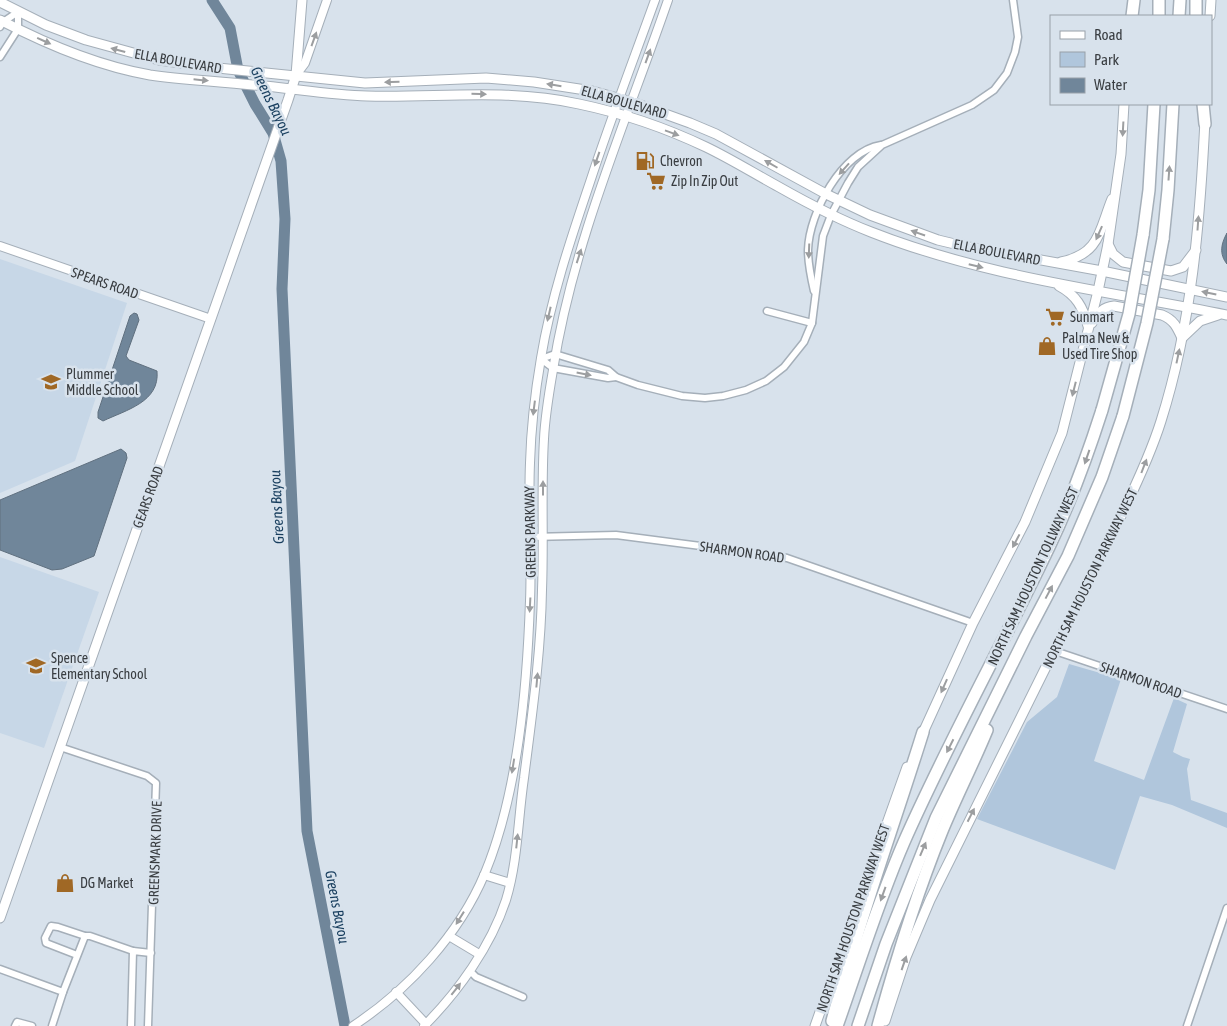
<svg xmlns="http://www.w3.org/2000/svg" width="1227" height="1026" viewBox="0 0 1227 1026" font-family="'Asap Condensed',sans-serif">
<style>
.built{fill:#c7d7e7}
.green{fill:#b0c6dc}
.water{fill:#70869a;stroke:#60707f}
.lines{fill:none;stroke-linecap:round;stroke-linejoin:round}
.river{stroke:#70869a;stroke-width:11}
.minor-casing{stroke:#a5afb9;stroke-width:9}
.tertiary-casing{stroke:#a5afb9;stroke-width:10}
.secondary-casing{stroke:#a5afb9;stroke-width:11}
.motorway-casing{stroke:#a5afb9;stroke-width:14}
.minor{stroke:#fff;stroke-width:6}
.tertiary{stroke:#fff;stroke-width:8}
.secondary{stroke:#fff;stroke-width:9}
.motorway{stroke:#fff;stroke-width:11}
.motorway-bridge-casing{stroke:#a5afb9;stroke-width:14;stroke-linecap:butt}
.motorway-bridge{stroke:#fff;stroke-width:11}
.oneway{fill:#9c9ea0}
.labels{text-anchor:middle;stroke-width:5;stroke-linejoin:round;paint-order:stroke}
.street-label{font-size:14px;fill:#393d41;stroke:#d8e2ec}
.poi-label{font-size:14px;fill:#393d41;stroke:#d8e2ec;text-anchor:start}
.water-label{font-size:15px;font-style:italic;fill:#183e5e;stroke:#d8e2ec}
</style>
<rect width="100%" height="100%" fill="#d8e2ec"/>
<!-- built -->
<g class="built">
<polygon points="0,259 127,303 75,461 0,493"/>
<polygon points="0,557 99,592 44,748 0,733"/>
</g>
<!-- green -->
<polygon class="green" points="1069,664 1121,679 1094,761 1144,780 1174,698 1187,704 1173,752 1183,757 1190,759 1187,769 1191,800 1227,813 1227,828 1172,805 1140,796 1115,870 977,819 1027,722 1057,697"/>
<!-- water -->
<g class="water">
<path d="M 1227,233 L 1227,264 C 1219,254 1221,244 1227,233 Z"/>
<path d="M 134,313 L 137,314 L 139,320 L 126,356 L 129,360 L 157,371 C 160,402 126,410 103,421 L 98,418 L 98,412 L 130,316 Z"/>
<polygon points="121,449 126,453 127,458 94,556 62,569 52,570 0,550 0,500"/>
</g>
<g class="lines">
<!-- river -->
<polyline class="river" points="212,0 230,28 238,70 255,104 273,133 281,161 285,219 282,289 307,831 345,1026"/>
<!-- minor casing -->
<g class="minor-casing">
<g id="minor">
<polyline points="0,27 3,22 18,12"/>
<polyline points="0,57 18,29 18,12"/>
<path d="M 814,291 C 811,278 808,264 808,250 C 809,213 842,151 881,145"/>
<polyline points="767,311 812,323"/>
<polyline points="541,359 555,354 608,370 616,377 638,385 682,396 705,398 723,396 746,390 766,381 784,367 804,342 812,323 823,236 831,215 848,183 858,167 882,145 972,105 994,90 1007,73 1015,52 1018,37 1013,0"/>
<polyline points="541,359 553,368 608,378 616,377"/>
<polyline points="531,537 616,535 777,556 787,558 973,623"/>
<polyline points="1055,651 1227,709"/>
<polyline points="60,747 147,776 156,783 148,1026"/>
<polyline points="77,955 46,943 45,938 51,926 58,927 85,936"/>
<polyline points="0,969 63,992 52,1026"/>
<polyline points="470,971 476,977 523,997"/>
<polyline points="63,992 85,936 90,936 133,951"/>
<polyline points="15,1026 17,1022 32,1026"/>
<polyline points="131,1026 133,951 151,953"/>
<polyline points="1187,1026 1227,908"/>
</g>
</g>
<!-- tertiary casing -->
<g class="tertiary-casing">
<g id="tertiary">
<polyline points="296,75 305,63 327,0"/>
<polyline points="0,246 211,319"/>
<polyline points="484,875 510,883"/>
<polyline points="449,936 479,954"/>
<polyline points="396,992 426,1024"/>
<path d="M 353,1026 C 408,990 459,935 485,873 C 518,793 527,688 530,601 C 532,555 528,509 530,463 C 531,428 535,393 541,358 C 551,298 570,241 590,182 C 610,121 633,61 655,0"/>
<path d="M 424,1026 C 458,992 491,946 506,900 C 518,861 518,818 524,778 C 532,715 541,653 542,590 C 544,540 541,489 544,439 C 545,416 549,393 553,370 C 573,242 626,122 668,0"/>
</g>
</g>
<!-- secondary casing -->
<g class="secondary-casing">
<g id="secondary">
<polyline points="0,2 46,25 86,40 159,60 218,68 365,83 486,78 534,82 592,91 632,102 690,123 716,134 826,194 870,215 938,240 963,246 1102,271 1227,297"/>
<polyline points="1210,16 1211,0"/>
<path d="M 0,20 C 46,44 98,66 150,75 C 184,80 219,81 253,85 C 291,88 329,95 367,96 C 438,98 508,88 579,104 C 622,113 666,128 706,147 C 731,159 755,174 779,187 C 809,204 840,220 871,232 C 985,277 1108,291 1227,315"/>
<polyline points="1108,244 1113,254 1123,262 1171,271 1183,267 1196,250"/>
<path d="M 1061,262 C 1100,254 1099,231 1112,199"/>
<path d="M 1059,286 C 1076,295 1083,307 1088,326"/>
<path d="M 1092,323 C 1098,314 1102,307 1114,306 L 1162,315 C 1174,320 1177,327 1182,338"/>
<polyline points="1182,338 1200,321 1218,315"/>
<polyline points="921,737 973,623 1025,522 1062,433 1098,291 1108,244 1121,154 1124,104"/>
<polyline points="0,918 288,100 296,75 302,0"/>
<path d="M 885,1021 L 906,957 L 930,900 L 1121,516 C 1136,485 1151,453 1161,421 C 1192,323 1200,221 1205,120"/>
<polyline points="815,1026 907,767"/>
</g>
</g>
<!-- motorway casing -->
<g class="motorway-casing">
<g id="motorway">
<polyline points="1196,0 1196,16"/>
<polyline points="1132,16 1134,0"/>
<polyline points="1159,16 1159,0"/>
<polyline points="1179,16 1180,0"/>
<polyline points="1203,104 1205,124"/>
<polyline points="1143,235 1149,190 1154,104"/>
<polyline points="1163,239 1168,190 1173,104"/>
<path d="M 832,1021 C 858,923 893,828 923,732"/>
<path d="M 837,1026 C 859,964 878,902 904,842 C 948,742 1002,646 1049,547 C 1070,503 1087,457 1102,410"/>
<polyline points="858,1026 886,944 936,818 1026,636 1068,556 1102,477 1123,416"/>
<path d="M 878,1026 C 896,960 916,895 942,831 C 956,797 973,764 987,730"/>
</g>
</g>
<!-- minor -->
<use href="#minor" class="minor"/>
<!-- tertiary -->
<use href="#tertiary" class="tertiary"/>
<!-- secondary -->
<use href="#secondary" class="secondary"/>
<!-- motorway -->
<use href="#motorway" class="motorway"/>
<!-- motorway-bridge casing -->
<g class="motorway-bridge-casing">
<g id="motorway-bridge">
<polyline points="1102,410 1129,314 1143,235"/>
<polyline points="1123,416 1147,323 1163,239"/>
</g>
</g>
<!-- motorway-bridge -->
<use href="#motorway-bridge" class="motorway-bridge"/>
</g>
<!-- one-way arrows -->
<defs><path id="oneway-solid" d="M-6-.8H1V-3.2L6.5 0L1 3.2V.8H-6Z" transform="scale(1.25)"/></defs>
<g class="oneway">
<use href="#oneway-solid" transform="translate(314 39) rotate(-70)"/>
<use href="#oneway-solid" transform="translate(44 41) rotate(24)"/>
<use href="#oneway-solid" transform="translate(118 50) rotate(-165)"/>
<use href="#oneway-solid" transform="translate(648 56) rotate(-70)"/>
<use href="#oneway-solid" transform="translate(201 80) rotate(6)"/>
<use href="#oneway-solid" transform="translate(392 82) rotate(178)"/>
<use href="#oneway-solid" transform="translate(554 85) rotate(-171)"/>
<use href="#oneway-solid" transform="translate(479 94) rotate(1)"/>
<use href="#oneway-solid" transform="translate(1123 129) rotate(93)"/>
<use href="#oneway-solid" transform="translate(672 133) rotate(20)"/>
<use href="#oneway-solid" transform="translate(597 159) rotate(109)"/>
<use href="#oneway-solid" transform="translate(771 164) rotate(-150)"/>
<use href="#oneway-solid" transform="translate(844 169) rotate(132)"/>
<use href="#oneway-solid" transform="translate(1169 173) rotate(-86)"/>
<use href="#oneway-solid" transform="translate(1198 223) rotate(-86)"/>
<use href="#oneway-solid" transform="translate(918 233) rotate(-161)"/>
<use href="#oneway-solid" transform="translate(1099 233) rotate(114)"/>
<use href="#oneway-solid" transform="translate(809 251) rotate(92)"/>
<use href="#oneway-solid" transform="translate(579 256) rotate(-72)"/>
<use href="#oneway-solid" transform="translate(976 266) rotate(14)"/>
<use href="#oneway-solid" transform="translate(1209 293) rotate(-168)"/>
<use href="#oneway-solid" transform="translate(549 314) rotate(103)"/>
<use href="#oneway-solid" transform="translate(1178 356) rotate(-78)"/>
<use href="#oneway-solid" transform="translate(584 374) rotate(11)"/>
<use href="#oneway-solid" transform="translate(1074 389) rotate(104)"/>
<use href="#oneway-solid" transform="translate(534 408) rotate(97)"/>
<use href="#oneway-solid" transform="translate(1087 457) rotate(109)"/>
<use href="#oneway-solid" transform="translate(1144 466) rotate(-69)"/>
<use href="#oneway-solid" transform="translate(543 488) rotate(-90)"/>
<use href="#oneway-solid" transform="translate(1016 541) rotate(118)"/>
<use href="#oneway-solid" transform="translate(1049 592) rotate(-62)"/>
<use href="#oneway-solid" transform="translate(530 605) rotate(93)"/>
<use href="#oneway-solid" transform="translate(537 680) rotate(-85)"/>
<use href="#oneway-solid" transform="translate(944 686) rotate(114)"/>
<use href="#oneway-solid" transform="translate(950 746) rotate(117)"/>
<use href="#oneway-solid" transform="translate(513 766) rotate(99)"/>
<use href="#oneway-solid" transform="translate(971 815) rotate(-63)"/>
<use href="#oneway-solid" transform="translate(517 841) rotate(-84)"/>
<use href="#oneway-solid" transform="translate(923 849) rotate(-67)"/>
<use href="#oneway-solid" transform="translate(883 894) rotate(110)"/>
<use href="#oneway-solid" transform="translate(460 918) rotate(122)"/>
<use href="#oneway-solid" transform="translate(904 963) rotate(-71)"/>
<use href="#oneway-solid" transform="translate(456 989) rotate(-52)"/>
</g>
<!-- icons -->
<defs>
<g id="fuel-bare" transform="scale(1.5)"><path d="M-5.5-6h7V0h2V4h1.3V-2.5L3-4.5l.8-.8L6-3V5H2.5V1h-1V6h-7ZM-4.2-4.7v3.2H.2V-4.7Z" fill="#a06825" stroke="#d8e2ec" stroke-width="2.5" paint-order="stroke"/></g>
<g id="supermarket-bare" transform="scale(1.5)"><path d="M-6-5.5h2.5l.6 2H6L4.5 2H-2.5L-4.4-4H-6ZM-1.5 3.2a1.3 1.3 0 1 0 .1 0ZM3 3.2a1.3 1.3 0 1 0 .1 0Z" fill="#a06825" stroke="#d8e2ec" stroke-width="2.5" paint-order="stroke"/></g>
<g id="shop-bare" transform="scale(1.5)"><path d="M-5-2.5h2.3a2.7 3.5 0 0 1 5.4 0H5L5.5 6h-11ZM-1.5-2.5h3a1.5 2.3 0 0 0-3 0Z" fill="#a06825" stroke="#d8e2ec" stroke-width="2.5" paint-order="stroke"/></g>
<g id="school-bare" transform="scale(1.5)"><path d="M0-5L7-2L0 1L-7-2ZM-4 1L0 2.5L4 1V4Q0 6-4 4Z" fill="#a06825" stroke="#d8e2ec" stroke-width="2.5" paint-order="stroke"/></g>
</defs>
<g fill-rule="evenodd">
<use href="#fuel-bare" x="645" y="161"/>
<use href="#supermarket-bare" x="656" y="181"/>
<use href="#supermarket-bare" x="1055" y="317"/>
<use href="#shop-bare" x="1047" y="346"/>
<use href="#school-bare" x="51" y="382"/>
<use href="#school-bare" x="36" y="666"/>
<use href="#shop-bare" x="65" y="883"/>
</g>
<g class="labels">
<!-- street labels -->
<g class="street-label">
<text transform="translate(178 61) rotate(10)" y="5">ELLA BOULEVARD</text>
<text transform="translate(624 102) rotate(16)" y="5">ELLA BOULEVARD</text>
<text transform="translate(997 252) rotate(11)" y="5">ELLA BOULEVARD</text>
<text transform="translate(105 283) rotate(19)" y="5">SPEARS ROAD</text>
<text transform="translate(148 497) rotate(-70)" y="5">GEARS ROAD</text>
<text transform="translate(530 532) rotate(-91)" y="5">GREENS PARKWAY</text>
<text transform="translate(742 552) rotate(8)" y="5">SHARMON ROAD</text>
<text transform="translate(1033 576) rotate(-65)" y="5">NORTH SAM HOUSTON TOLLWAY WEST</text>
<text transform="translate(1090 578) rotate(-64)" y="5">NORTH SAM HOUSTON PARKWAY WEST</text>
<text transform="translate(1141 680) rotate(19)" y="5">SHARMON ROAD</text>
<text transform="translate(155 853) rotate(-88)" y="5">GREENSMARK DRIVE</text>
<text transform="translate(853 918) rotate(-71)" y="5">NORTH SAM HOUSTON PARKWAY WEST</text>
</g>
<!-- poi labels -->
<g class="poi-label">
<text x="660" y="166">Chevron</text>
<text x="671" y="186">Zip In Zip Out</text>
<text x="1070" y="322">Sunmart</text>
<text x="1062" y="343">Palma New &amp;<tspan x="1062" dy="16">Used Tire Shop</tspan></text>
<text x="66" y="379">Plummer<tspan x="66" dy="16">Middle School</tspan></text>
<text x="51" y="663">Spence<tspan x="51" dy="16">Elementary School</tspan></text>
<text x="80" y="888">DG Market</text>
</g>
<!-- water labels -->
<g class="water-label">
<text transform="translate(271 101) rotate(64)" y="5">Greens Bayou</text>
<text transform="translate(277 507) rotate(-93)" y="5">Greens Bayou</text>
<text transform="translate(337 907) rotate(79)" y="5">Greens Bayou</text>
</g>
</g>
<!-- legend -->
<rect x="1050" y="15" width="162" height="90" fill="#d8e2ec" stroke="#98a0a8"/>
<rect x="1060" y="31" width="25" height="8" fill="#ffffff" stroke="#98a0a8"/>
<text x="1094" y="40" font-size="15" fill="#393d41">Road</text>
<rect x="1060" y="52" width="25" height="15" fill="#b0c6dc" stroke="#98a0a8"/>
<text x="1094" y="65" font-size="15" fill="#393d41">Park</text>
<rect x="1060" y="78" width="25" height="15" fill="#70869a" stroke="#98a0a8"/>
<text x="1094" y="90" font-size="15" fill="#393d41">Water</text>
</svg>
